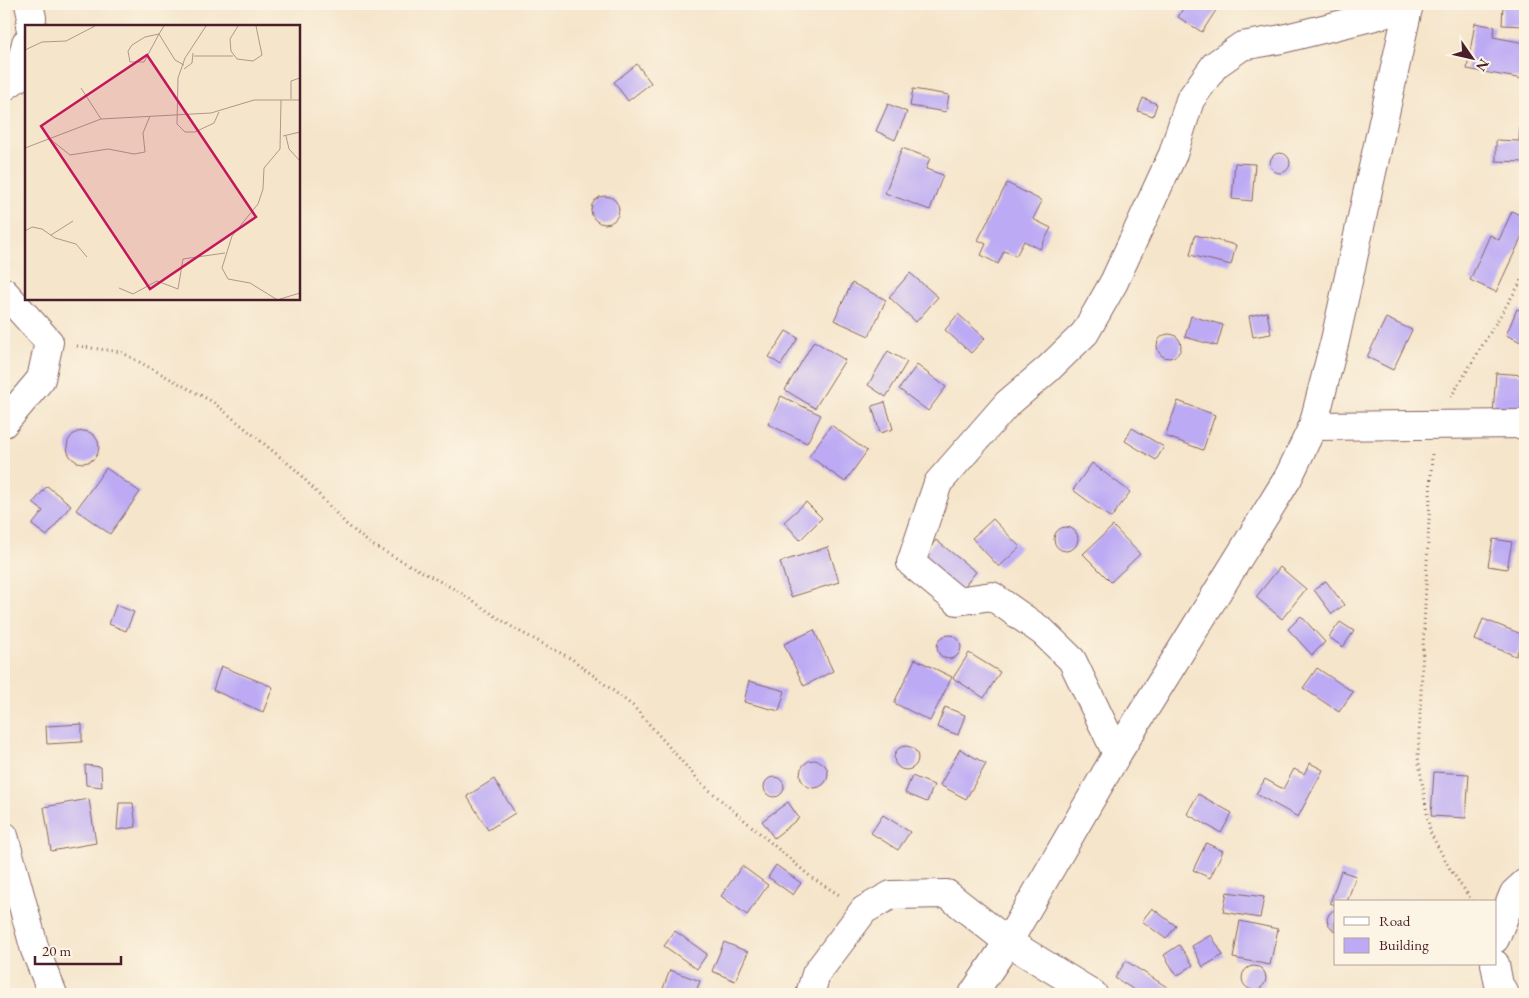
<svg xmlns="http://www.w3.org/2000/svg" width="1529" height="998" viewBox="0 0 1529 998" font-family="'EB Garamond',serif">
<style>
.building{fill:#bcaaf4}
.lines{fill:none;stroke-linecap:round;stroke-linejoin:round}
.street-casing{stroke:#866463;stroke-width:30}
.secondary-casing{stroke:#866463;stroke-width:30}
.path{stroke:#866463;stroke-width:3;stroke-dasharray:1 4;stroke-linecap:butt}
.street{stroke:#fff;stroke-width:28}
.secondary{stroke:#fff;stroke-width:28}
.inset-road{fill:none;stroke:#b1968b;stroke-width:1}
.view{fill:#c2185b;fill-opacity:0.15;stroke:#c2185b;stroke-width:2.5}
.inset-edge{fill:none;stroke:#4a1f2b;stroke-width:2.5}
</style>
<rect width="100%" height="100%" fill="#fcf5e5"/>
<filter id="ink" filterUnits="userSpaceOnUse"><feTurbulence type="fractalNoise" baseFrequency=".02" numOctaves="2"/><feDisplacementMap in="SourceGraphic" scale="10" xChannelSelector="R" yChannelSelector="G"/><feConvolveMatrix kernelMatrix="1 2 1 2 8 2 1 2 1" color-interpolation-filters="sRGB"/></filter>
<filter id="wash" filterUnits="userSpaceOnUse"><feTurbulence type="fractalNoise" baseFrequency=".0096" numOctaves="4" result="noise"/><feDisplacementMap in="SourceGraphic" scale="20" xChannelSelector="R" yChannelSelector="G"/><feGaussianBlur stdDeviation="1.12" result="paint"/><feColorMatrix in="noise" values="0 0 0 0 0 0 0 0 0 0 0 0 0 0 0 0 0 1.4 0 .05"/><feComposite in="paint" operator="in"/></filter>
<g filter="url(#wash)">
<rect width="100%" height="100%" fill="#f5e5cb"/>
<g id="blocks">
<!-- building -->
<g class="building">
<polygon points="1186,4 1220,4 1202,32 1178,17"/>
<polygon points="1503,4 1525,4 1525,26 1502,25"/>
<polygon points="1475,23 1495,27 1493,37 1525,43 1525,67 1523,79 1467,69"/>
<polygon points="637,64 651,83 628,101 614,82"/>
<polygon points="913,89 949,95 946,112 910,106"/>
<polygon points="1143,98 1157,104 1153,116 1138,111"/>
<polygon points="888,104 907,112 895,140 876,131"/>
<polygon points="1520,122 1525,122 1525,162 1496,161 1496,140 1519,141"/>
<polygon points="902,148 930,158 926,169 943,175 930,210 885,193"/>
<circle cx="1280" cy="163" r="10"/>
<polygon points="1235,163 1255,164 1252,201 1232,199"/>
<polygon points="1007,183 1042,201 1033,219 1051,228 1040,249 1024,241 1016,256 1004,251 998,264 981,255 986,244 978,240"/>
<circle cx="605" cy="210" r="14"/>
<polygon points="1512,211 1525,218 1525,230 1496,292 1470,280 1490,235 1499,240"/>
<polygon points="1195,235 1236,245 1231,265 1190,255"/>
<polygon points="910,273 938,297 916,322 889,297"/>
<polygon points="852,283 886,300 869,336 834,320"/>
<polygon points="1517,309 1525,312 1525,344 1506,335"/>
<polygon points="1267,312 1271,334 1253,337 1249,316"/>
<polygon points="958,314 985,338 971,353 945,330"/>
<polygon points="1191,316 1223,325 1217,346 1185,337"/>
<polygon points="1386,318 1412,330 1393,370 1367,357"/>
<polygon points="786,331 798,338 781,365 769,357"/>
<circle cx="1169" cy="346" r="12"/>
<polygon points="814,341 845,360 815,408 785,390"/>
<polygon points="888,351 907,362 886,397 868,385"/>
<polygon points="917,365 946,387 928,411 899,389"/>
<polygon points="1496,373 1525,375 1525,417 1493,414"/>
<polygon points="781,396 821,415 807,443 768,424"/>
<polygon points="1178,401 1215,415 1203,450 1165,436"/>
<polygon points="885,402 893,429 880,433 872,406"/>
<polygon points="831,425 867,451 845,482 809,456"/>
<polygon points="1132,428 1164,447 1156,460 1125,441"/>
<circle cx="83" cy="447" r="16"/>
<polygon points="1092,463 1130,492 1111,518 1073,490"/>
<polygon points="106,468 140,492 110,534 76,510"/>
<polygon points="47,486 71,505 47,536 32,525 43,511 33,503"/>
<polygon points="806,502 822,518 800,540 784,522"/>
<polygon points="993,519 1020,547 999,567 972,538"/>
<polygon points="1524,522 1525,522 1525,540 1522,539"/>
<polygon points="1113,526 1140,554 1111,582 1083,554"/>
<circle cx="1066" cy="539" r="12"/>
<polygon points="1493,539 1512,542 1507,569 1488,566"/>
<polygon points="936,540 976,572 959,593 919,560"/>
<polygon points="828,547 839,582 791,597 780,562"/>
<polygon points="1280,567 1306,589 1282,619 1256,597"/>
<polygon points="1326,581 1344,605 1332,614 1314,590"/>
<polygon points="116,605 134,612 126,631 109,624"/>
<polygon points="1301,616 1325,642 1312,655 1288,629"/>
<polygon points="1483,619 1524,635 1516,656 1475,640"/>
<polygon points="1340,622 1354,631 1343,647 1329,637"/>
<polygon points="814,630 833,671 804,686 784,644"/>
<circle cx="949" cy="647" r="12"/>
<polygon points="969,653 1000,672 984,698 953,678"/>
<polygon points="915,659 952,677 930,721 894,703"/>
<polygon points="221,666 273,687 263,712 213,690"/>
<polygon points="1317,668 1353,692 1339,712 1303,688"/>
<polygon points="749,681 785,691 779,711 744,702"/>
<polygon points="945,707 965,715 958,735 937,727"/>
<polygon points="82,724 82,742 47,744 46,726"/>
<circle cx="906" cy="758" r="12"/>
<polygon points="960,749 986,764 966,799 940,785"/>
<circle cx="814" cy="774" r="14"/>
<polygon points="1310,763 1323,770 1298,817 1256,794 1265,779 1283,789 1294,769 1304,774"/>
<polygon points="85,765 101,767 102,787 86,785"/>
<polygon points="1434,772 1469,774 1466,818 1431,816"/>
<polygon points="912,776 934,785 927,802 905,793"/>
<circle cx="774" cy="787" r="10"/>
<polygon points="494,779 515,813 488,830 467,796"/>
<polygon points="1198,794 1232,813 1221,833 1187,814"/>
<polygon points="89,799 96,843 51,851 44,807"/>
<polygon points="788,802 799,818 774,838 762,821"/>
<polygon points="119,803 133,803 136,827 117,830"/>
<polygon points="883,815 910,832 898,850 871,833"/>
<polygon points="1206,843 1223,851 1210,878 1193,870"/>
<polygon points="776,865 801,883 793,895 768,877"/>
<polygon points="742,866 768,885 747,915 721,896"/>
<polygon points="1341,871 1356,876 1347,902 1335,902 1335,905 1330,903"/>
<polygon points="1227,892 1264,897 1260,918 1223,912"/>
<polygon points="1152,908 1176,926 1166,939 1142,921"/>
<polygon points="1335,909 1335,932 1328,924 1327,919 1329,914"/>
<polygon points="1240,921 1278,929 1270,965 1233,958"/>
<polygon points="675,931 707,954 697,969 664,946"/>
<polygon points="1211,935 1223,955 1203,967 1192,946"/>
<polygon points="724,942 748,952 735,981 712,971"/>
<polygon points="1179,945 1193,965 1177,976 1164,955"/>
<polygon points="1126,961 1170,989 1166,994 1141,994 1115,978"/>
<circle cx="1254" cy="978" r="12"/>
<polygon points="670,970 700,981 695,994 661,994"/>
</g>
</g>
</g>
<g filter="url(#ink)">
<use href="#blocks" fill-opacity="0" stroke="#866463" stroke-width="1"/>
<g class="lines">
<!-- street casing -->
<g class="street-casing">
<g id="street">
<polyline points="29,4 32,18 30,26"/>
<polyline points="4,87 18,77 26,43"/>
<polyline points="4,292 49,342 41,379 4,423"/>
<polyline points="1313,426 1525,424"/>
<polyline points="1117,754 1072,660 1043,632 992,596 957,601 911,563 938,483 1007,404 1048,369 1085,333 1114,282 1173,154 1190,100 1215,65 1242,46 1282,39 1408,8"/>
<polyline points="4,836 35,950 53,994"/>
<polyline points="1495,939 1514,893 1525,883"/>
<polyline points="1495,964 1499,985 1505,994"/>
<polyline points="810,994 816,974 864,910 891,895 947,894 1008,942 1093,994"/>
</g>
</g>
<!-- secondary casing -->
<g class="secondary-casing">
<polyline id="secondary" points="973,994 1008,942 1117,754 1288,478 1313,426 1335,340 1409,4"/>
</g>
<!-- path -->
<g class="path">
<polyline points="77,346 121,352 213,402 296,470 346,524 372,545 456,590 515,629 572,659 633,706 700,782 812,878 841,896"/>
<polyline points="1451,397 1525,275"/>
<polyline points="1432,454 1418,757 1430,832 1450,869 1473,902"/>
</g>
<!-- street -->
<use href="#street" class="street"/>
<!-- secondary -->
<use href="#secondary" class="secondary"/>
</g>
</g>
<!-- overview -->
<g transform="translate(25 25)">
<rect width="275" height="275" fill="#f5e5cb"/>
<path class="inset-road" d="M 139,1 L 134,9 L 150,35 L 159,40M 181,1 L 160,33 L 153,53 L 152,99 L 160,107 L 170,107 L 189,98 L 194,87M 213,1 L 205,14 L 206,26 L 212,34 L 228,36 L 237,30 L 231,1M 134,9 L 119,37 L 105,37 L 103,26 L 107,20 L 120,12 ZM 0,25 L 17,17 L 41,16 L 70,1M 169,31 L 208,31M 159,44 L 167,38 L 168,28M 56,63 L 76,94M 266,74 L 266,56 L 275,53M 258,111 L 275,107M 261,111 L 264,124 L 275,136M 25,114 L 45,130 L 83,124 L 109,129 L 120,127 L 118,108 L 125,91M 0,123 L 76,94 L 186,88 L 229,75 L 275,75M 0,206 L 7,202 L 17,204 L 30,213 L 51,219 L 62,232M 26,210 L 48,196M 94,263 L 108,269 L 132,256 L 153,264 L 158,234 L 200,228M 251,274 L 225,258 L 203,254 L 197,243 L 207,211 L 233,179 L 238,164 L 239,143 L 255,124 L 256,75M 255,274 L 275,268"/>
<path class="view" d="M 122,30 L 231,192 L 125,264 L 16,101 Z"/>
<rect width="275" height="275" class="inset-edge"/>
</g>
<!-- margin -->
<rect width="1529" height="998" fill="none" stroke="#fcf5e5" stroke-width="20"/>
<!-- legend -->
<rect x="1334" y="900" width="162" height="65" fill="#fcf5e5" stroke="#b59f9b"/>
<rect x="1344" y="917" width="25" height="8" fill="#ffffff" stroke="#b59f9b"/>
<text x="1379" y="926" font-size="15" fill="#4a1f2b">Road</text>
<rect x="1344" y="938" width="25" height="15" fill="#bcaaf4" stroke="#b59f9b"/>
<text x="1379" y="950" font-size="15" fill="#4a1f2b">Building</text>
<!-- north arrow -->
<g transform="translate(1472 58) rotate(124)" stroke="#fcf5e5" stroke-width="4" paint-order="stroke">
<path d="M0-4L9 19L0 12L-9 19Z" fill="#4a1f2b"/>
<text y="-8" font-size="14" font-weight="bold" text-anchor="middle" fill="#4a1f2b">N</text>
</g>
<!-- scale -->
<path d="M35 956v8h86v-8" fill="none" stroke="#4a1f2b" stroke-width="2.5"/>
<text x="42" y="956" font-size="15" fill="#4a1f2b" stroke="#fcf5e5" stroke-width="4" paint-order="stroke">20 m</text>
</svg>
